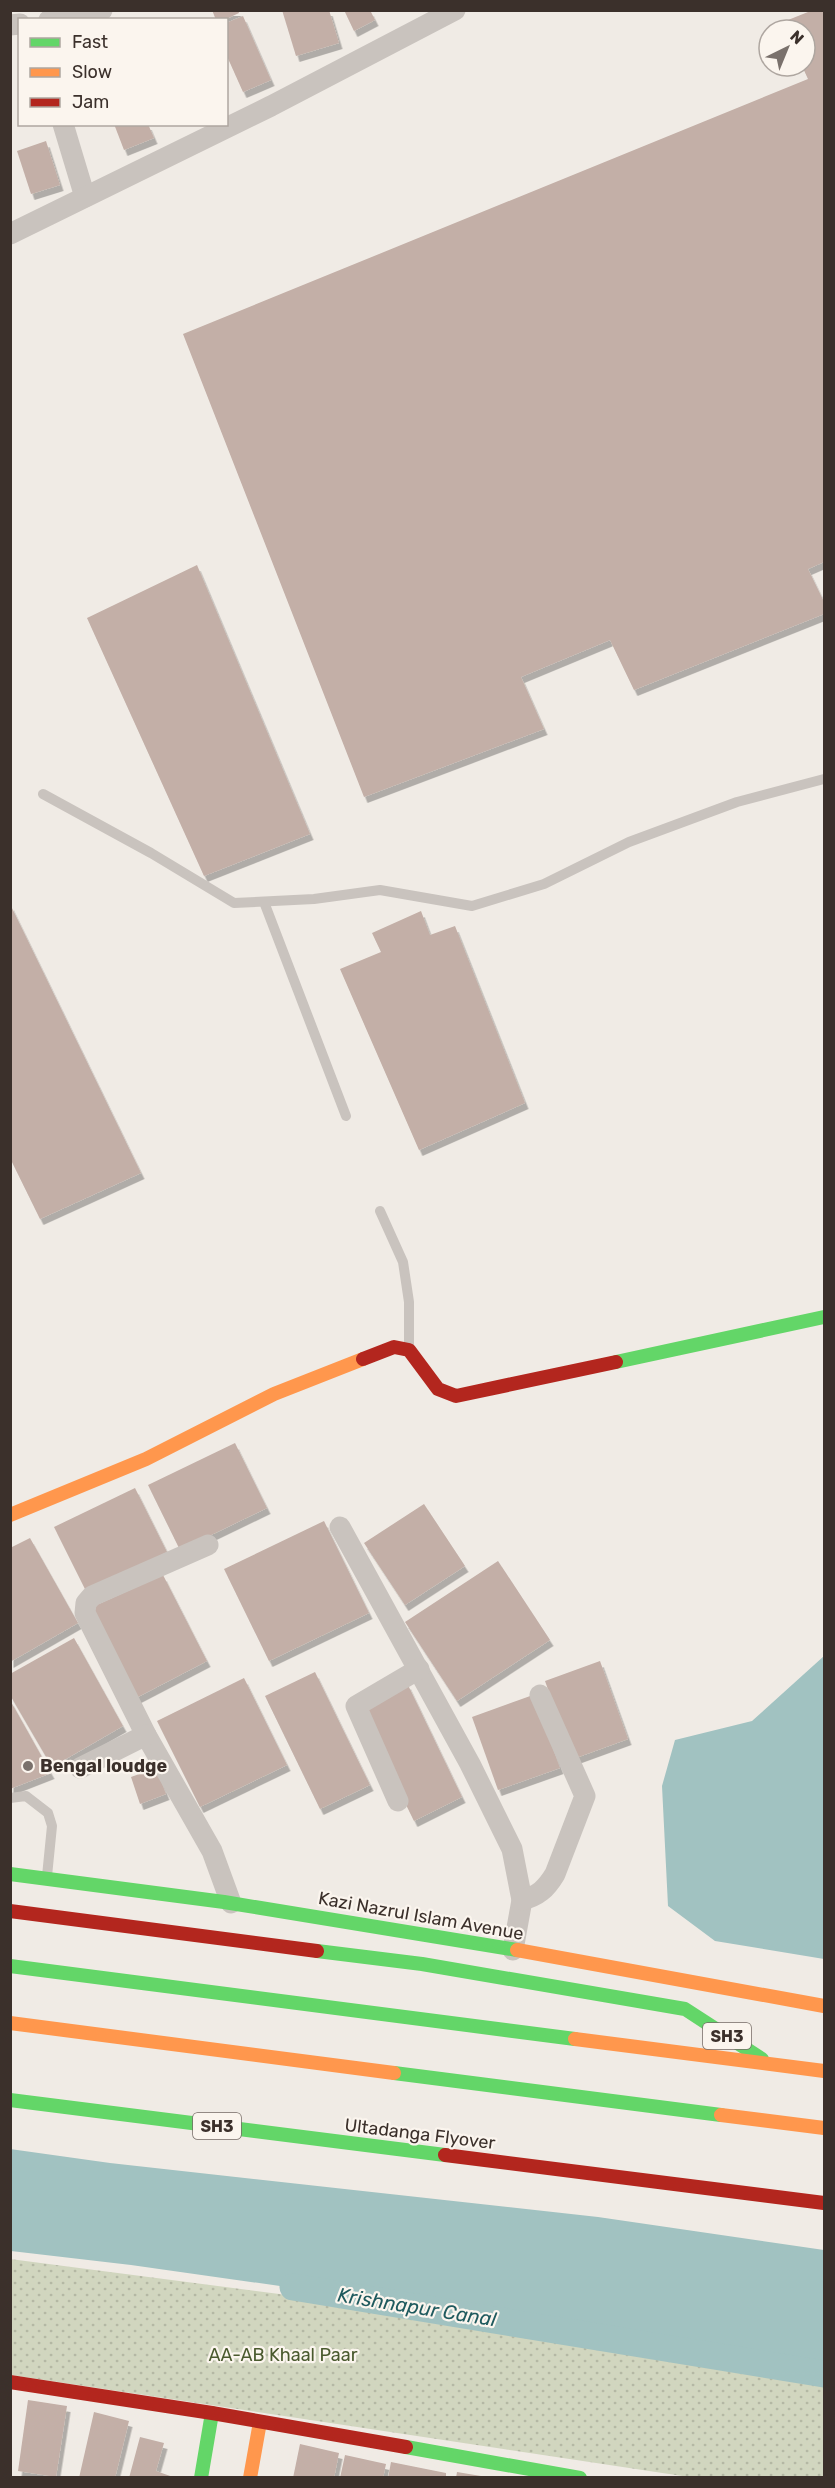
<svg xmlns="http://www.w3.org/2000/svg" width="835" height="2488" viewBox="0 0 835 2488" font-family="Rubik,sans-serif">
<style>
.park{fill:url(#park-dots)}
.water{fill:#a1c2c1}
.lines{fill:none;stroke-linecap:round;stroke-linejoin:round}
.canal{stroke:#a1c2c1;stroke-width:27}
.building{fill:#c3afa7;filter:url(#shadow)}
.lane{stroke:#c9c3be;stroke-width:10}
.street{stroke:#c9c3be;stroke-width:21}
.fast{stroke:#63d668;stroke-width:14}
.slow{stroke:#ff974d;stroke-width:14}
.jam{stroke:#b3261e;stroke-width:14}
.poi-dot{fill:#7a716c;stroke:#fbf5ee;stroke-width:2}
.labels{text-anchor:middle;stroke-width:4.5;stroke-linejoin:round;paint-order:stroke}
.shield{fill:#fbf5ee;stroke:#756b66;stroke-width:1.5}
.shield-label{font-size:16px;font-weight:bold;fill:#3b302b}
.poi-label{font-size:18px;font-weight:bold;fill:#3b302b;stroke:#fbf5ee;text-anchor:start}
.street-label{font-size:18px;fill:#3b302b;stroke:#fbf5ee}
.park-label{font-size:18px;fill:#4a5a2e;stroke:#fbf5ee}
.water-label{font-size:20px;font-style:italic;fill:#1f5a5e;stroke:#fbf5ee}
</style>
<defs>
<pattern id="park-dots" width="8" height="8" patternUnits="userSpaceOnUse" patternTransform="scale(1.5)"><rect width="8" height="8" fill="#d1d6bf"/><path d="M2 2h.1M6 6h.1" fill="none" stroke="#b4b8a4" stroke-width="1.8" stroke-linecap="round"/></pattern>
<filter id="shadow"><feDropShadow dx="3.5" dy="6" stdDeviation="0" flood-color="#0004"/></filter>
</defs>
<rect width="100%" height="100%" fill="#f0ebe5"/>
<!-- park -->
<polygon class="park" points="10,2259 287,2295 824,2379 824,2477 689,2477 11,2375"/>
<!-- water -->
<g class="water">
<polygon points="824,1656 824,1959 715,1941 668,1906 662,1786 675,1740 752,1721"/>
<polygon points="10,2149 110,2163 598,2217 824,2250 824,2369 627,2335 131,2265 11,2251"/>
</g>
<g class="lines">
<!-- canal -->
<polyline class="canal" points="293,2287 824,2374"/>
</g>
<!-- building -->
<g class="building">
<polygon points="212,10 238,10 239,13 224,20 216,20"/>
<polygon points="282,10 329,10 339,43 296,56"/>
<polygon points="344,10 370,10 375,20 354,31"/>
<polygon points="813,10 824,10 824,562 808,569 824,602 824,614 634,690 610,640 521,677 544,729 364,797 183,334 808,79 802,66 805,66 805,30 787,30 783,22"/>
<polygon points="243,16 271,80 243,92 226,54 226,23"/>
<polygon points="114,124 148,124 154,138 124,150"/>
<polygon points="46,141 60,185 31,194 17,151"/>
<polygon points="197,565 310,834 204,876 87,618"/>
<polygon points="10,904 141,1173 40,1219 10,1158"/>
<polygon points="421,911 430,935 455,926 525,1103 419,1150 340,969 381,952 372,933"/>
<polygon points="235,1443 267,1508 180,1550 148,1485"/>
<polygon points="135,1488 167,1552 86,1591 54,1527"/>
<polygon points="424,1504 465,1566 405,1605 364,1543"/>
<polygon points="324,1521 369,1613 269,1661 224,1569"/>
<polygon points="30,1538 78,1623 10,1662 10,1548"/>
<polygon points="498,1561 550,1640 457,1701 405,1622"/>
<polygon points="163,1575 207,1661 134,1699 90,1608"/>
<polygon points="74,1638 123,1726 52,1767 10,1695 10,1674"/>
<polygon points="600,1661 628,1739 573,1759 545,1681"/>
<polygon points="315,1672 370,1785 320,1809 265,1696"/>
<polygon points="244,1678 287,1765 200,1807 157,1721"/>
<polygon points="407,1683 462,1797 414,1821 358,1707"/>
<polygon points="533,1695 560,1768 498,1790 472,1717"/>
<polygon points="10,1700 51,1773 10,1789"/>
<polygon points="156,1768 166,1794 140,1804 131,1777"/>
<polygon points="28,2400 67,2406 56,2477 18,2471"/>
<polygon points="94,2412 129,2421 115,2478 79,2478"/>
<polygon points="140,2437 164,2443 156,2471 176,2478 129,2478"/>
<polygon points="300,2444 339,2453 334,2478 293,2478"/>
<polygon points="345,2455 386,2464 383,2478 340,2478"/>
<polygon points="391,2462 446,2473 446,2478 388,2478"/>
<polygon points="457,2472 481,2476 481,2478 456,2478"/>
</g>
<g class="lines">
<!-- lane -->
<g class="lane">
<polyline points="43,794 151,853 234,903 314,899 380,890 472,906 544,884 629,842 737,802 824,779"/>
<polyline points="264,902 346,1116"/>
<polyline points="380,1211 403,1262 409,1302 409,1347"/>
<polyline points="10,1798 26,1796 48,1813 52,1826 47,1876"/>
</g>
<!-- street -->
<g class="street">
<polyline points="49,20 102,10"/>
<polyline points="10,25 20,24"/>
<polyline points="63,124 85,197"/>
<polyline points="10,234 271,106 455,10"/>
<polyline points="340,1527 470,1764 512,1849 522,1900 513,1950"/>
<polyline points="208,1545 92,1596 86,1603 85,1613 146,1735 212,1851 231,1903"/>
<polyline points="80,1768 146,1735"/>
<polyline points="398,1801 356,1706 419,1669"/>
<path d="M 522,1900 C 538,1896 546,1889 555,1874 L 585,1796 L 540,1695"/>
</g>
<!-- fast -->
<g class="fast">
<polyline points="616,1362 824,1317"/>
<polyline points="10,1874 224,1902 517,1950"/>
<polyline points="317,1951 422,1964 685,2009 762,2059"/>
<polyline points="10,1966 575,2039"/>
<polyline points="394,2073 721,2115"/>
<polyline points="10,2100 445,2155"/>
<polyline points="406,2447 580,2478"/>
<polyline points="201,2478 212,2413"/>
</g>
<!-- slow -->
<g class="slow">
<polyline points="10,1515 146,1459 274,1394 363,1359"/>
<polyline points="517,1950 824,2006"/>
<polyline points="10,2023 394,2073"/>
<polyline points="575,2039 824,2071"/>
<polyline points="721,2115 824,2128"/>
<polyline points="250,2478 260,2422"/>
</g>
<!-- jam -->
<g class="jam">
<polyline points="363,1359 394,1347 409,1350 438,1389 456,1396 616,1362"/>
<polyline points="10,1911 317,1951"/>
<polyline points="445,2155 824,2203"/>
<polyline points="10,2382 212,2413 406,2447"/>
</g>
</g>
<!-- markers -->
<circle class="poi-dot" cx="28" cy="1766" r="6"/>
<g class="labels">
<!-- shield labels -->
<g class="shield">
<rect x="703" y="2023" width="48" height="26" rx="4.5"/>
<rect x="193" y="2113" width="48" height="26" rx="4.5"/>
</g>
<g class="shield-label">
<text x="727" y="2042">SH3</text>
<text x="217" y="2132">SH3</text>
</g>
<!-- poi labels -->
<g class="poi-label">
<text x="40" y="1772">Bengal loudge</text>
</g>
<!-- street labels -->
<g class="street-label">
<text transform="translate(421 1916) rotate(10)" y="6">Kazi Nazrul Islam Avenue</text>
<text transform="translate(420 2134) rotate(7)" y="6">Ultadanga Flyover</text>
</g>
<!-- park labels -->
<g class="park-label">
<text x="283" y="2361">AA-AB Khaal Paar</text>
</g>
<!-- water labels -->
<g class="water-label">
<text transform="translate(417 2307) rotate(9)" y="7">Krishnapur Canal</text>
</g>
</g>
<!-- border -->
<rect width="835" height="2488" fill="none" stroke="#3b302b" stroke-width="24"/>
<!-- legend -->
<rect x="18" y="18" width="210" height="108" fill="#fbf5ee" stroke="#aea6a0" stroke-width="1.5"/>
<rect x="30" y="38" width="30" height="9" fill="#63d668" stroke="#aea6a0" stroke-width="1.5"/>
<text x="72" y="48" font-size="18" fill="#3b302b">Fast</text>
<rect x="30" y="68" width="30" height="9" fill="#ff974d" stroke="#aea6a0" stroke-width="1.5"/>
<text x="72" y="78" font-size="18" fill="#3b302b">Slow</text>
<rect x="30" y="98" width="30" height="9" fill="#b3261e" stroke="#aea6a0" stroke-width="1.5"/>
<text x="72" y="108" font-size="18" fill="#3b302b">Jam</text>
<!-- north arrow -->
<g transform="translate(787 48) rotate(43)"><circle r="28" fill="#fbf5ee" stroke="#aea6a0" stroke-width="1.5"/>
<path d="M0-4.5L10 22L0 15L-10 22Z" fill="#7a716c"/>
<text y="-9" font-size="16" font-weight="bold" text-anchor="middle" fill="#3b302b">N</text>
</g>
</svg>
